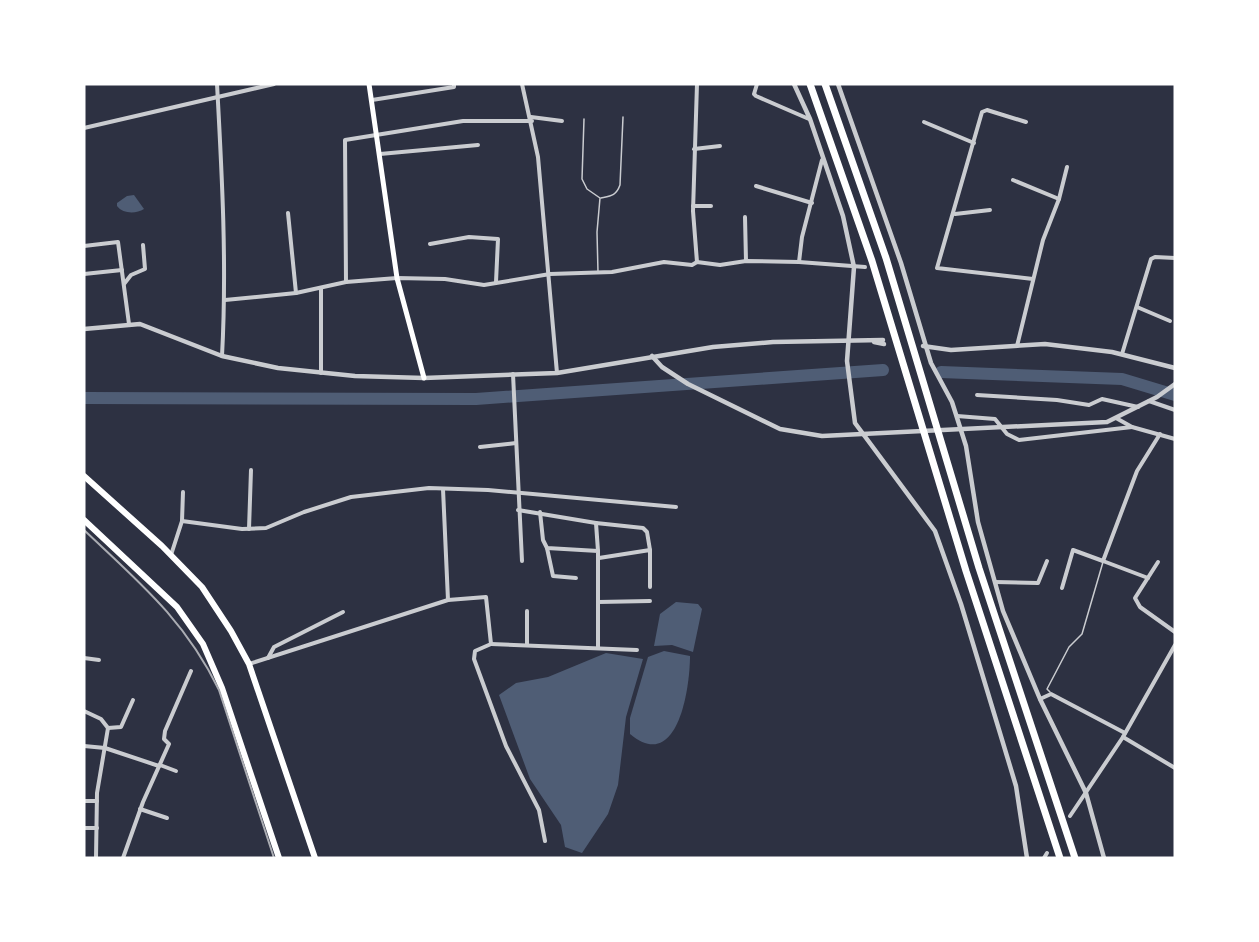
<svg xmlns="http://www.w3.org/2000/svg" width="1259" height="942" viewBox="0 0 1259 942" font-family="'Varela Round',sans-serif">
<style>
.water{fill:#4f5d75}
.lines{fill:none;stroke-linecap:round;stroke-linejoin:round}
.river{stroke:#4f5d75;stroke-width:12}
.service{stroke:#caccd0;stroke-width:1.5}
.minor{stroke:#caccd0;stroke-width:4}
.tertiary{stroke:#caccd0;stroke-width:4.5}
.secondary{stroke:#fff;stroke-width:5}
.trunk{stroke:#fff;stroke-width:6}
.motorway{stroke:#fff;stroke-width:7}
.rail{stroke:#abadb3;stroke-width:2}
</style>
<rect width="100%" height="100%" fill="#2d3142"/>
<!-- water -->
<g class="water">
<path d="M 134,195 L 144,209 C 136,214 123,214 117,206 L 117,203 L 127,196 Z"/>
<polygon points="676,602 698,604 702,609 693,652 672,645 654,646 660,614"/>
<path d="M 664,651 L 690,656 C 690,687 678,774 630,734 L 630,718 L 648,657 Z"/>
<polygon points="606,653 643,659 626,717 618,785 608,814 582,853 565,847 561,825 530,779 499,695 516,683 548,677"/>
</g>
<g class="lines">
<!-- river -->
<g class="river">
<polyline points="941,372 1122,379 1175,395"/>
<polyline points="84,398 476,399 883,370"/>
</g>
<!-- service -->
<g class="service">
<polyline points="584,119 582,179 587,189 600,198 597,232 598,272"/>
<path d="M 601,198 C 611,196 616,196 620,185 L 623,117"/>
<polyline points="1050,692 1047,689 1069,647 1082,634 1103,562"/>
</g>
<!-- minor -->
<g class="minor">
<path d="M 217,84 C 222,175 227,265 222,356"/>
<polyline points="522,84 538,157 557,373"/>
<polyline points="757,84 754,94 756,96 809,119"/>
<polyline points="372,100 454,87 454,84"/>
<polyline points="531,117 562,121"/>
<polyline points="924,122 974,143"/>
<polyline points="1026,122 987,110 982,112 937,268 1033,279"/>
<polyline points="84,128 274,84"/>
<polyline points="694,149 720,146"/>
<polyline points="380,154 478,145"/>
<polyline points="1013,180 1059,199"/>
<polyline points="756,186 812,203"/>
<polyline points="693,206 711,206"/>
<polyline points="288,213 296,293"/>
<polyline points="955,214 990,210"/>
<polyline points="745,217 746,261"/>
<polyline points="430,244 469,237 498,239 496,282"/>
<polyline points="84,246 118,242 129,324"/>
<polyline points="697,262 693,211 697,84"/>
<polyline points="799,262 802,237 822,160"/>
<polyline points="84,274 122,270"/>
<polyline points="346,282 345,140 463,121 532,121"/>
<polyline points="124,284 131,275 145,269 143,245"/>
<polyline points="321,289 321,373"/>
<polyline points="225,300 296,293 346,282 397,278 445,279 484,285 550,274 612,272 664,262 692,265 697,262 720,265 746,261 799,262 865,267"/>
<polyline points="1137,307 1170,321"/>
<polyline points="1017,346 1043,240 1059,199 1067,167"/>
<polyline points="1122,354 1151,259 1155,257 1175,258"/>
<polyline points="513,374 522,561"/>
<polyline points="977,395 1057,400 1089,405 1102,399 1138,407"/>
<polyline points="1149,401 1175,410"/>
<polyline points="957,416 995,419 1007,434 1019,440 1132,427"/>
<polyline points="1116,418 1132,427 1175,439"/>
<polyline points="480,447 516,443"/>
<polyline points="443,489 448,600"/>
<polyline points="518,510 596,523 598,551"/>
<polyline points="540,512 543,540 547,548 598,551 598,647"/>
<polyline points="182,521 242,529 266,528 304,512 351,497 429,488 488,490 676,507"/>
<polyline points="596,523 643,528 647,532 650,550"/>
<polyline points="249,529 251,470"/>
<polyline points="547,548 553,576 576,578"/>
<polyline points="171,555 182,521 183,492"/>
<polyline points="599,558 650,550 650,587"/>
<polyline points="1103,561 1148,578"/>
<polyline points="1158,562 1135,598 1140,607 1175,632"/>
<polyline points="995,582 1038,583 1047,561"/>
<polyline points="1062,588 1073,550 1103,561 1137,471 1160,434"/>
<polyline points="598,602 650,601"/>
<polyline points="491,644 637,650"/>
<polyline points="527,645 527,611"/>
<polyline points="84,658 99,660"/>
<polyline points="268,658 274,647 343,612"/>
<polyline points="249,664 448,600 486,597 491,644 475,651 474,659 506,746 539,810 545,841"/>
<polyline points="1040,699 1051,694 1125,733"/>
<polyline points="84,711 101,719 108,728 121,727 133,700"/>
<polyline points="1123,737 1175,768"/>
<polyline points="84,746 105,748 159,766"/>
<polyline points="160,765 176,771"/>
<polyline points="84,801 97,801"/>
<polyline points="140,809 167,818"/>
<polyline points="1070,816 1123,737 1175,645"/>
<polyline points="84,828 97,828"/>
<polyline points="96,858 97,793 108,728"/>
<polyline points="123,858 143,802 169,744 164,739 165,731 191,671"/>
<polyline points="1044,858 1047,853"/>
</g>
<!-- tertiary -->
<g class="tertiary">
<polyline points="794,84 810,119 843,216 854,267 847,361 855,423 935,531 961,604 1016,786 1027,858"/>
<polyline points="838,84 901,263 931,363 952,402 966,446 978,522 1003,611 1040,699 1086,793 1104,858"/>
<polyline points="84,329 140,324 222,356 278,368 355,376 424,378 557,373 713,347 773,342 883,340"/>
<polyline points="874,342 884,344"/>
<polyline points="923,346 951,350 1045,344 1112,352 1175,368"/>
<polyline points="652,356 662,367 688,384 780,429 822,436 1107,422 1157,397 1175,384"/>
</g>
<!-- secondary -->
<polyline class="secondary" points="369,84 397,278 424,378"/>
<!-- trunk -->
<g class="trunk">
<polyline points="84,476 162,546 202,587 231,631 249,664 315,858"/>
<polyline points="84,520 177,607 203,644 222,688 279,858"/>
</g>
<!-- motorway -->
<g class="motorway">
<polyline points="810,84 872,261 966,571 1060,858"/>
<polyline points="825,84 886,258 979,568 1075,858"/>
</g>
<!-- rail -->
<path class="rail" d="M 84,530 C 139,582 185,620 219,690 L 274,858"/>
</g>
<!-- border -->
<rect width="1259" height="942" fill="none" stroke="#ffffff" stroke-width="171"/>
</svg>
